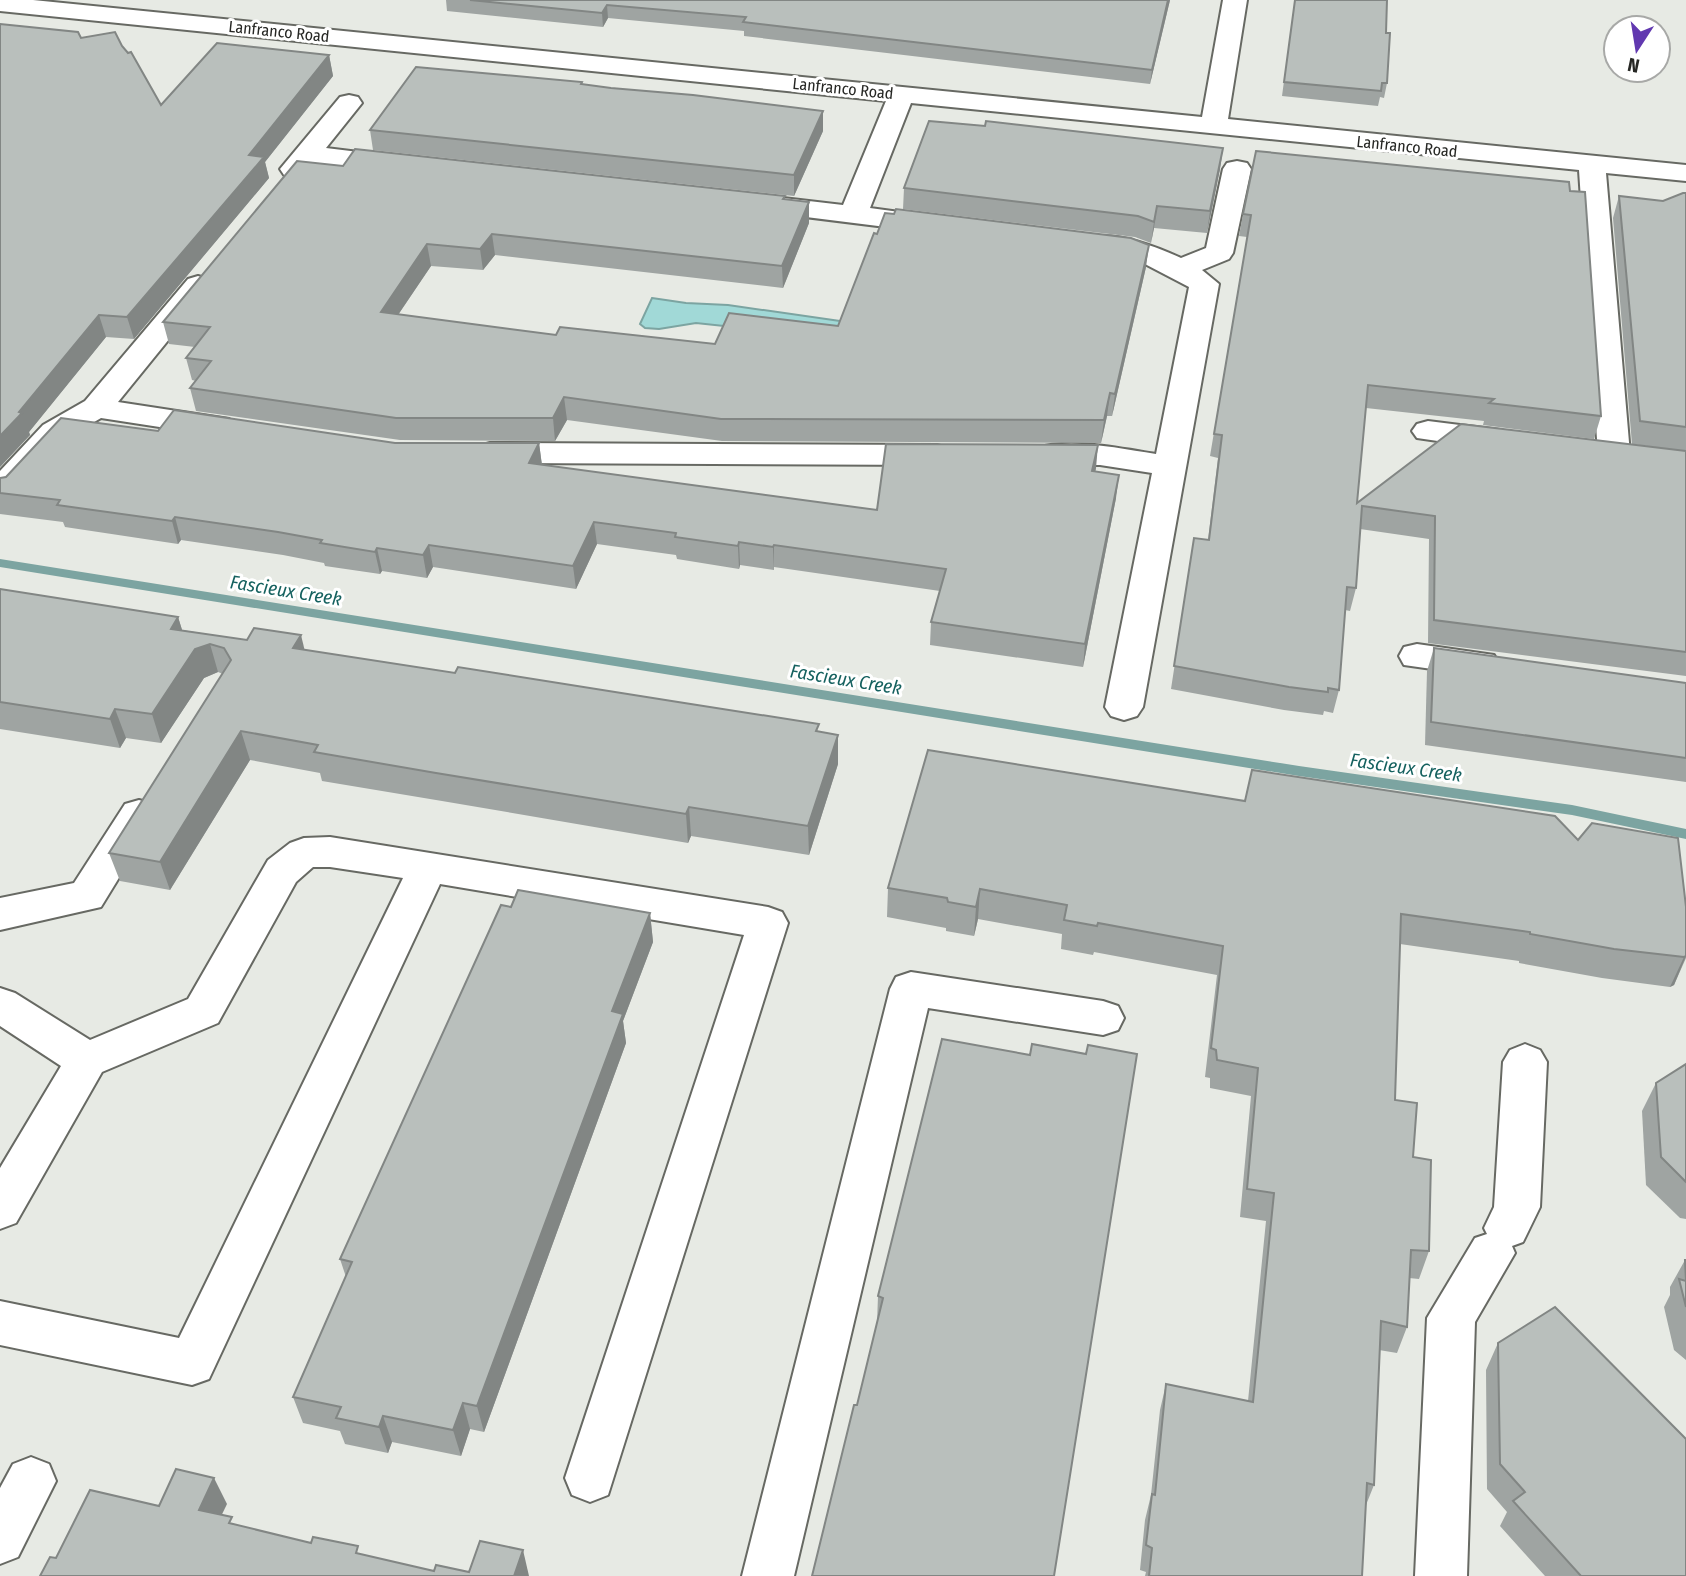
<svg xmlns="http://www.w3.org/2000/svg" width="1686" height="1576" viewBox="0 0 1686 1576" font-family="'Fira Sans Condensed',sans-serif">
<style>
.water{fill:#a1d9d7;stroke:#7ca4a1;stroke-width:2}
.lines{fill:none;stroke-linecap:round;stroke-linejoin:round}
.stream{fill:#7ca4a1;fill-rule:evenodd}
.minor-casing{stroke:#676963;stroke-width:4}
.minor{fill:#fff;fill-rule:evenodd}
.wall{fill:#9fa4a2}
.shaded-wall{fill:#828684}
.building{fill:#b9bfbc;stroke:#828684;stroke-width:2}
.labels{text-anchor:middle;stroke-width:6;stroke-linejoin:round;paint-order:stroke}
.far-street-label{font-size:16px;fill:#262724;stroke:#fff}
.water-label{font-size:19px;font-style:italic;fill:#15615f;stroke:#fff}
</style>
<rect width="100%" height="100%" fill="#e7eae4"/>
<!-- water -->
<polygon class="water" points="652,298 686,303 728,305 840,321 904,320 780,332 696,323 659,329 645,328 640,324"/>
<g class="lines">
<!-- stream -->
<polygon class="stream" points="0,559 1299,766 1572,805 1686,829 1686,839 1572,815 1299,776 0,567"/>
<!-- minor casing -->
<g class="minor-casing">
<g id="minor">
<polygon points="0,0 33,0 1202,117 1223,0 1247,0 1228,119 1686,165 1686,181 1606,173 1630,454 1625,461 1614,464 1603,461 1598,454 1579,170 911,103 870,208 944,218 948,224 944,230 934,233 757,211 747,209 743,203 747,197 757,195 843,205 886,101 0,11"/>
<path d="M 349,95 L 358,97 L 362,103 L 326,148 L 408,158 L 412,164 L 408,170 L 398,172 L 313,163 C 304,174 299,179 284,175 L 280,169 L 340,97 Z"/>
<path d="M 1237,161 L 1247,163 L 1251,169 L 1233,253 L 1229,259 L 1202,270 L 1219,284 L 1143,707 L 1137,716 L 1124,720 L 1111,716 L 1105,707 L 1152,473 L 1100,465 L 1046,465 L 1035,462 L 1030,455 L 1035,448 C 1073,438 1117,448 1156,454 L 1189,287 L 1143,263 L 1088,250 L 1084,244 L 1088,238 C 1116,231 1155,246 1181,258 L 1206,248 L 1223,169 L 1227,163 Z"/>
<polygon points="198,276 208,279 213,285 118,402 229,419 234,426 229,433 218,436 101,418 65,439 12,498 0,501 0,471 43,425 85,401 188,279"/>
<polygon points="1428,421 1500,430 1511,433 1516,440 1511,447 1500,450 1417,438 1412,431 1417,424"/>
<polygon points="490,443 937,445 948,448 953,455 948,462 937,465 490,463 479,460 474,453 479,446"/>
<polygon points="1417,644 1494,655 1499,664 1494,673 1481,676 1404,665 1399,656 1404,647"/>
<polygon points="139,800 153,804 158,814 101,907 0,930 0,898 74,883 125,804"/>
<polygon points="330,837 768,907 782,912 788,923 608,1495 590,1502 572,1495 565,1478 744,935 440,884 209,1379 192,1385 0,1345 0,1301 179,1338 403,878 330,867 313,867 296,882 218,1023 102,1072 16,1223 0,1229 0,1168 61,1066 0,1026 0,988 15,993 90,1040 188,999 268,860 290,843 304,838"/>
<polygon points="911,972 1103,1001 1118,1006 1124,1018 1118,1030 1103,1035 928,1008 794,1576 742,1576 890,989 896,977"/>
<polygon points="1525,1044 1540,1050 1547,1062 1540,1207 1523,1242 1512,1246 1515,1253 1475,1322 1467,1576 1415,1576 1427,1318 1475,1238 1487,1234 1484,1228 1494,1207 1503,1062 1510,1050"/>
<polygon points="31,1457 49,1464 56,1481 18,1557 0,1564 0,1488 13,1464"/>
</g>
</g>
<!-- minor -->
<use href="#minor" class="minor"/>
</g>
<!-- wall -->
<g class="wall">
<polygon points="446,0 1170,0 1150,84 744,36 744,31 608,18 603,27 447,11"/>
<polygon points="1295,0 1386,33 1387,83 1384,98 1380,97 1378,106 1282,96"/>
<polygon points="81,38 122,46 161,105 329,55 333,76 265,162 269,178 134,339 106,337 29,432 30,435 0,467"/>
<polygon points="582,84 611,88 823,111 823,131 794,196 373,150 370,130"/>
<polygon points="1256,151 1601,416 1594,439 1483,425 1484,421 1366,408 1357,503 1686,451 1686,676 1428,643 1429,539 1360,529 1356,588 1350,611 1345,610 1339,690 1333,713 1324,711 1323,715 1284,710 1171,689 1194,538 1208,540 1218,458 1210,456 1247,237 1239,236 1243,214"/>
<polygon points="343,166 785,196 785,199 809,223 783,288 495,255 483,270 431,266 398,315 556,335 715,344 838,326 1146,267 1112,416 1107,416 1101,443 722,441 567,420 555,441 400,440 196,411 190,388 196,381 192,380 186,358 195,347 169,344 163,322"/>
<polygon points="1220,169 1207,233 1154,228 1151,243 1135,237 903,209 904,188"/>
<polygon points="1686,193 1686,451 1632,444 1613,218 1619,196 1663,201"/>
<polygon points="158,431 395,443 539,443 542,465 877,510 1096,468 1095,472 1116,498 1083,667 930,645 931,622 940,591 774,567 774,570 740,565 739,569 677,559 676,555 597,544 576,589 433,567 427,578 382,571 380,574 325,566 324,563 283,555 181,540 178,544 65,527 63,522 0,514 0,478"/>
<polygon points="0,589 178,617 182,630 819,732 838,764 809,855 691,836 688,843 442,801 322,781 320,773 250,760 170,890 120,881 109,853 223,674 218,672 204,678 161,743 126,738 120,748 0,729"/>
<polygon points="1434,648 1686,683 1686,782 1425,745 1427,671"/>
<polygon points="1245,801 1578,840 1686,907 1686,958 1674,985 1670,987 1602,978 1519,963 1519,961 1400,944 1395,1100 1413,1157 1429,1251 1419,1279 1409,1278 1407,1327 1397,1353 1379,1350 1374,1485 1366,1505 1362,1576 1145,1576 1146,1572 1140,1570 1145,1520 1151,1495 1160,1410 1166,1384 1248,1401 1266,1221 1240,1217 1251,1096 1210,1088 1210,1078 1205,1077 1217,975 1094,952 1093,955 1061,949 1062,934 978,919 974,936 946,931 946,928 887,917 888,888"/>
<polygon points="511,907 650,913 653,942 623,1021 626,1043 484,1432 470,1429 461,1456 392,1442 388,1453 345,1444 340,1431 303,1423 293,1397 346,1277 340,1259"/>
<polygon points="942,1039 1054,1576 857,1405 877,1323 878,1296"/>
<polygon points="1686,1064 1686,1219 1680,1218 1646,1185 1642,1111 1656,1083"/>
<polygon points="1685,1260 1686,1260 1686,1360 1674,1350 1664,1307 1670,1295 1670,1287"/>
<polygon points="1498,1343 1686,1576 1545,1576 1500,1526 1507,1512 1487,1489 1486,1370"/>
</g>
<!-- shaded-wall -->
<g class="shaded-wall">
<polygon points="1168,0 1170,0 1150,84 1152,70"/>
<polygon points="607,5 608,18 603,27 602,13"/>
<polygon points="329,55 333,76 265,162 269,178 134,339 127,317 249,155"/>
<polygon points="823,111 823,131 794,196 794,175"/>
<polygon points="1223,148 1220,169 1207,233 1210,211"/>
<polygon points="809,202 809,223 783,288 782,266"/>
<polygon points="1157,206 1154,228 1151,243 1154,222"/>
<polygon points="492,234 495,255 483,270 480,249"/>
<polygon points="427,244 431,266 385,334 381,312"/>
<polygon points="1149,245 1146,267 1112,416 1115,394"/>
<polygon points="99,315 106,337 29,432 30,435 0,467 0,436"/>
<polygon points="1110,393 1107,416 1101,443 1104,420"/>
<polygon points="564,397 567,420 555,441 553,418"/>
<polygon points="539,443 542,466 529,463"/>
<polygon points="1098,445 1096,468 1090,494 1092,471"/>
<polygon points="1119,475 1116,498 1083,667 1085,644"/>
<polygon points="175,517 181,540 178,544 172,521"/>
<polygon points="594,522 597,544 576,589 573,566"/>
<polygon points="739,542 740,565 739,569 738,546"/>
<polygon points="429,545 433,567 427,578 423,555"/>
<polygon points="774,545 774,570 773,547"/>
<polygon points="377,548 382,571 380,574 375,552"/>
<polygon points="178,617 187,646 171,629"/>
<polygon points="301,635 308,664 293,648"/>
<polygon points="210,644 218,672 204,678 161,743 152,714 195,649"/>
<polygon points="115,709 126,738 120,748 110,719"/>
<polygon points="241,731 250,760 170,890 160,862"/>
<polygon points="838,735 838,764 809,855 808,826"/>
<polygon points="689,807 691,836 688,843 686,814"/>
<polygon points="980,889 978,919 974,936 976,907"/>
<polygon points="650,913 653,942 623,1021 626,1043 484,1432 477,1406 612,1011"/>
<polygon points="1686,956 1674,985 1670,987 1684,957"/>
<polygon points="463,1403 470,1429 461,1456 453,1430"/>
<polygon points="383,1416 392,1442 388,1453 379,1427"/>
<polygon points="214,1478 227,1504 212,1535 199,1510"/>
<polygon points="523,1550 529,1576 514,1576"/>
</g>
<!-- building -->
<g class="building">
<polygon points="470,0 1168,0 1152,70 743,22 746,17 607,5 602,13"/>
<polygon points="1295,0 1387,0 1386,33 1390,33 1387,83 1382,83 1381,91 1284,82"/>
<polygon points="0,24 78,32 81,38 115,32 122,46 128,53 131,52 161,105 217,43 329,55 249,155 264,157 127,317 99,315 19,412 22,413 0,436"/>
<polygon points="416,67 582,82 581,84 611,88 693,95 823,111 794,175 370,130"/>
<polygon points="929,121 985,126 986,121 1223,148 1210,211 1157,206 1154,222 1138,216 904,188"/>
<polygon points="355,149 785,196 783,199 809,202 782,266 492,234 480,249 427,244 381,312 556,335 560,327 715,344 729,313 838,326 874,233 877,234 885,213 894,214 896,209 1131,238 1149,245 1115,394 1110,393 1104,420 721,419 564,397 553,418 396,418 190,388 211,361 186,358 210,327 163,322 297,161 343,166"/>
<polygon points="1256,151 1569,182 1570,191 1585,192 1601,416 1489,403 1494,399 1368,385 1357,503 1461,424 1686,451 1686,652 1434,620 1435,516 1362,506 1356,588 1347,587 1339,690 1328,688 1328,692 1289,687 1174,666 1194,538 1209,540 1222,435 1214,434 1251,215 1243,214"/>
<polygon points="1683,193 1686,193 1686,427 1640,421 1619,196 1663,201"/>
<polygon points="174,410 395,443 539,443 529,463 877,510 886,444 1098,445 1092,471 1119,475 1085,644 931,622 946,569 774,545 773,547 739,542 738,546 675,537 676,533 594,522 573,566 429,545 423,555 377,548 375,552 320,543 322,540 278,532 175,517 172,521 57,505 60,500 0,493 0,478 6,477 61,418 158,431"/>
<polygon points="0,589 178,617 171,629 247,640 254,628 301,635 293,648 455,673 458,667 678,702 819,724 816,731 838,735 808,826 689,807 686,814 436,773 314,752 318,745 241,731 160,862 109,853 231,660 224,648 210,644 195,649 152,714 115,709 110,719 0,702"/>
<polygon points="1434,648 1686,683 1686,758 1431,722"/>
<polygon points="928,750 1245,801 1252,770 1555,816 1578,840 1592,823 1678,838 1686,907 1686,956 1684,957 1614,949 1530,934 1530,932 1401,914 1395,1100 1417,1103 1413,1157 1431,1160 1429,1251 1411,1250 1407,1327 1381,1321 1374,1485 1367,1483 1362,1576 1149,1576 1152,1548 1146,1545 1152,1494 1155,1495 1166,1384 1253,1402 1274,1193 1247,1189 1258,1068 1217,1060 1216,1050 1211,1048 1223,946 1098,923 1097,926 1064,920 1067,905 980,889 976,907 948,902 947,898 888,888"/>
<polygon points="518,890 650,913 612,1011 623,1014 477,1406 463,1403 453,1430 383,1416 379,1427 336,1418 341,1407 293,1397 352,1262 340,1259 501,905 511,907"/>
<polygon points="942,1039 1030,1055 1032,1044 1086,1054 1088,1045 1137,1054 1054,1576 812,1576 854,1405 857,1405 883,1298 878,1296"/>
<polygon points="1686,1064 1686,1182 1661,1157 1656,1083"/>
<polygon points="1685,1260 1686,1260 1686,1307 1679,1279 1686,1281"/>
<polygon points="1555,1307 1686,1439 1686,1576 1581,1576 1513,1501 1525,1492 1500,1464 1498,1343"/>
<polygon points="176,1469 214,1478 199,1510 232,1517 229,1523 311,1543 313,1537 358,1546 356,1553 434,1571 436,1565 469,1572 480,1541 523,1550 514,1576 40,1576 50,1557 56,1558 90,1490 159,1506"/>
</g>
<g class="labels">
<!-- far-street labels -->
<g class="far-street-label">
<text transform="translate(279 31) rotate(6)" y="6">Lanfranco Road</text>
<text transform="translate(843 88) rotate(6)" y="6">Lanfranco Road</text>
<text transform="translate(1407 146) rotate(6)" y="6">Lanfranco Road</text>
</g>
<!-- water labels -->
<g class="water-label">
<text transform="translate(286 590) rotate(9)" y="7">Fascieux Creek</text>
<text transform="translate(846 679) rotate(9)" y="7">Fascieux Creek</text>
<text transform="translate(1406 767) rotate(8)" y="7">Fascieux Creek</text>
</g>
</g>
<!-- north arrow -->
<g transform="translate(1637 49) rotate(192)"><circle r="33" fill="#ffffff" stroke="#a8a9a7" stroke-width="2"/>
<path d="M0-5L12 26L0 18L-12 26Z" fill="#6138b0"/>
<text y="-10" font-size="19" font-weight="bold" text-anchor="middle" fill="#262724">N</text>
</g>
</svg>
